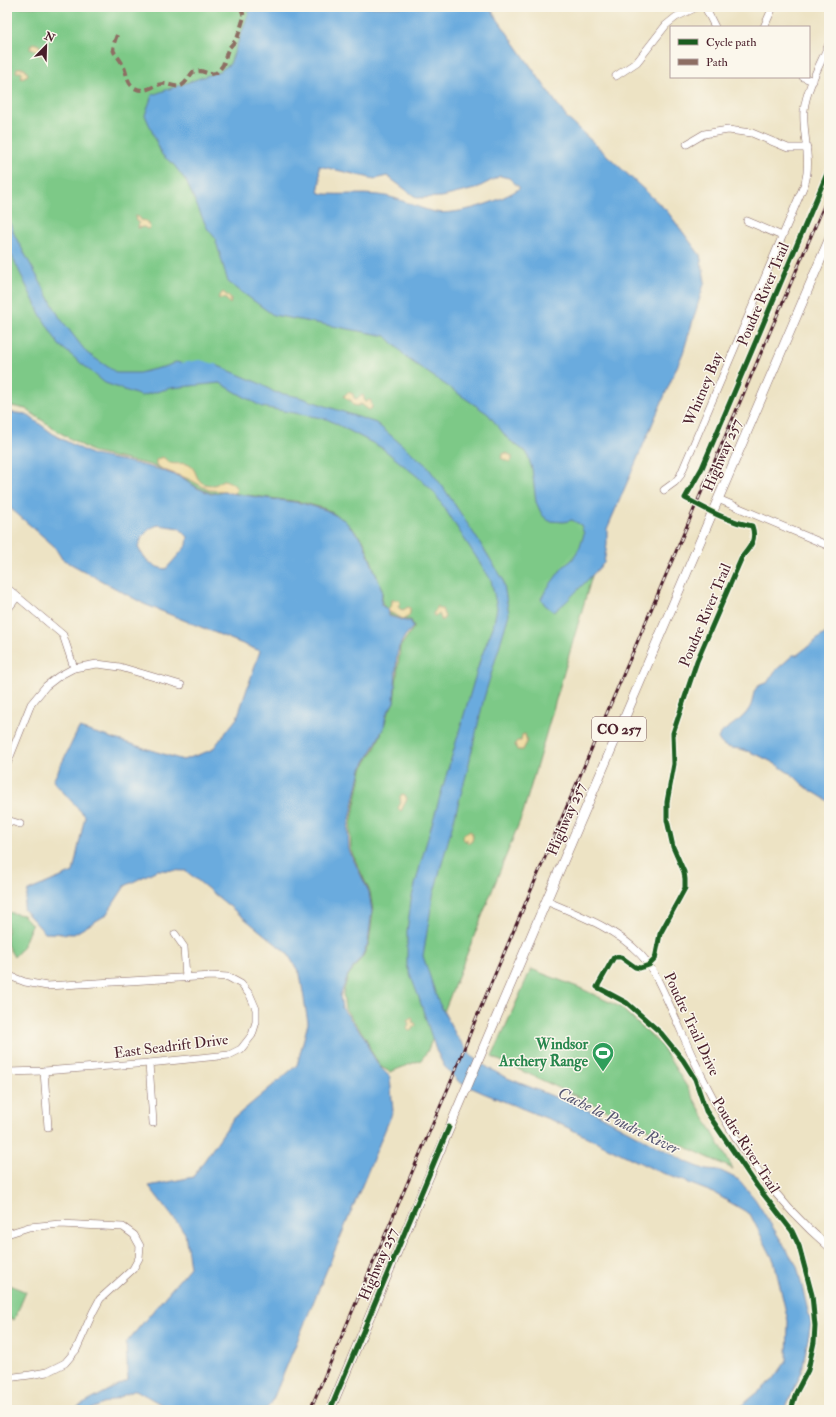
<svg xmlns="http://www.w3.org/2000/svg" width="836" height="1417" viewBox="0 0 836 1417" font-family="'IM FELL Double Pica',serif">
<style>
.green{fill:#7dc987;stroke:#647459}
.sand{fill:#eeda9e;stroke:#9c7c64}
.water{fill:#6babde;stroke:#5a6584;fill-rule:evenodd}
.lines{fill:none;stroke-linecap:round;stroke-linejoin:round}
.river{stroke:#6babde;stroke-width:10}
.minor-casing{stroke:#836461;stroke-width:8}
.major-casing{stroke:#836461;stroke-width:10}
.minor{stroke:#fff;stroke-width:7}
.major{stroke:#fff;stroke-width:9}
.rail-casing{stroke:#4a1f2b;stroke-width:3}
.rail{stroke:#fbf7ec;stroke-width:1.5;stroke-dasharray:4.5;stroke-linecap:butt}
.quiet{stroke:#8d6e63;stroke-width:4;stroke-dasharray:8 4;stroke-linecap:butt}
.cycleway-casing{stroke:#fbf7ec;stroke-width:8}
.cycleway{stroke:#1b5e20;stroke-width:5}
.labels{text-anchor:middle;stroke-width:3;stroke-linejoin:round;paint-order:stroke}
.shield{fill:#fbf7ec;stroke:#7f6065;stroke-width:1}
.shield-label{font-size:14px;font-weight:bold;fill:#4a1f2b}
.street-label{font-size:15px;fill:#4a1f2b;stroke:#fbf7ec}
.leisure-label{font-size:15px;font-weight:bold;fill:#27864d;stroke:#fbf7ec;text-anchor:end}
.water-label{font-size:16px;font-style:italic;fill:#575773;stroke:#fbf7ec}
</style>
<rect width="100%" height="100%" fill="#fbf7ec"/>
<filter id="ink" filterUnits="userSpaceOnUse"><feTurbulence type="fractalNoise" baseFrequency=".025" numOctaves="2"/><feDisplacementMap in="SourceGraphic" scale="8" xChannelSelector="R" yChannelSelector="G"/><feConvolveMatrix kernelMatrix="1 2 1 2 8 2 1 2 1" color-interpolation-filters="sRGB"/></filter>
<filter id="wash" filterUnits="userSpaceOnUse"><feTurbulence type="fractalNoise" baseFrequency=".012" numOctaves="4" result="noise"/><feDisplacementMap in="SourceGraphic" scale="16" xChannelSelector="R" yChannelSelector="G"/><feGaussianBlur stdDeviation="0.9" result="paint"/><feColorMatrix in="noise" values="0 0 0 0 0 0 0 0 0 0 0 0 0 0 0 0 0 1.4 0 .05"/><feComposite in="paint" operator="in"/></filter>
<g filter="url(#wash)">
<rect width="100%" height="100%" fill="#ede3c4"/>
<!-- green -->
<g class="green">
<polygon points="7,7 260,7 225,79 390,326 549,454 601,545 523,813 447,1004 427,1052 421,1060 390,1072 381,1067 371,1051 366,1038 345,1009 343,993 348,976 363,956 369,943 373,911 370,892 351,851 350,829 362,769 375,748 384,727 387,715 394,702 400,647 414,627 411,620 405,620 390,615 387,609 382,604 382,590 364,541 344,520 326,509 301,502 223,492 211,493 197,487 184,478 151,465 95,453 59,432 26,409 7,405"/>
<path d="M 7,912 L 23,915 L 32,925 C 26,937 24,948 14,957 L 7,945 Z"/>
<polygon points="531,969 580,988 620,1007 660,1044 689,1090 733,1169 492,1057"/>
<polygon points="10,1285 26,1292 14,1320 7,1317 7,1293"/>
</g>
<!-- sand -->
<g class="sand">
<polygon points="33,43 39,45 43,53 42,56 40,56 37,51 30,49 31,46"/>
<polygon points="17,68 25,68 28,75 22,78 21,76 22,72 16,72"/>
<polygon points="135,216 139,217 141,220 146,221 150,227 150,228 147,229 144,227 138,228 139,223 136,221"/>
<polygon points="223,292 231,299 230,304 226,299 218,298"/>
<polygon points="348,392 353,394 354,398 356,399 363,395 365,402 370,400 371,401 372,408 369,410 361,404 357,406 353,405 351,400 348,400 344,396"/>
<polygon points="506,453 512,456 512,460 510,462 501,458 503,454"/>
<path d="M 162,457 C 165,458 167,461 170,463 C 176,465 183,462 189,465 C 200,471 192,486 215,485 L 223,480 C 229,481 235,484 237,490 L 231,495 L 225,491 L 209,490 L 189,479 L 164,470 L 156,465 L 156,460 Z"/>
<path d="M 392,600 L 399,600 L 400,603 L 398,607 L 400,609 L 403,610 L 408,607 L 410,608 C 410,615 410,617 403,619 L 396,615 L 389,612 L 388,609 L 392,604 Z"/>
<polygon points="438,606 439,609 442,609 445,617 442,621 439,614 434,616 433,614"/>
<polygon points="525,734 527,742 523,750 517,750 515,744 517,741 521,741 522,735"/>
<polygon points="402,794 405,795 407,799 401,811 398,808 401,803 400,797"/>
<polygon points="469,831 471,832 473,836 472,841 469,843 467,843 467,839 465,841 463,838 464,834"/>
<polygon points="412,1017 413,1019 412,1022 415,1023 416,1026 413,1027 412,1030 409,1031 407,1029 409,1024 407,1020"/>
</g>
<!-- water -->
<g class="water">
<path d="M 251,7 L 489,7 L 567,118 L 667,211 L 700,255 L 705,281 L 683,353 L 607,529 L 607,545 L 604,563 L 566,602 L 554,612 L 545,605 L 541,599 L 546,590 L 563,567 L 572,560 L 580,547 L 584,534 L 581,525 L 572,520 L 564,522 L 549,521 L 542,515 L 536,502 L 532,469 L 527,453 L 508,439 L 488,414 L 408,359 L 386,336 L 273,315 L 228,282 L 215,238 L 207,228 L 186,181 L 174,165 L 162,155 L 145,115 L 152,95 L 220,71 L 230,64 ZM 319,166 L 375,179 L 387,176 L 417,198 L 442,197 L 475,189 L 500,176 L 509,178 L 520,188 C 502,201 457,216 435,212 C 416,208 399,197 379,195 C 361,193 342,195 324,194 L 318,192 L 320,182 Z"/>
<polygon points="7,215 15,236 60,318 87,353 117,373 139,373 167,366 176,362 195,366 216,365 261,384 274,392 299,397 376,423 426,465 443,487 469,526 503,579 509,614 484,698 467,772 433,896 423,956 438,1001 456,1035 472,1057 490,1069 505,1077 595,1113 689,1163 706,1170 721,1171 739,1180 755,1199 797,1266 811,1323 802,1371 785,1410 736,1410 773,1380 787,1360 788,1321 774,1261 750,1214 714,1193 655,1170 556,1122 483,1093 459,1082 444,1066 436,1050 419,998 407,966 407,931 411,900 424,851 481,657 493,627 497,608 491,580 434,492 418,477 382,448 327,419 262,407 220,383 171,388 141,396 105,383 59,345 40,314 7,246"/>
<path d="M 7,412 L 26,414 L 56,436 L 93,455 L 129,462 L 158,469 L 183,478 L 197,488 L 211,494 L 222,492 L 301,503 L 326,510 L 344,520 L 363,541 L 382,590 L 381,605 L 387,609 L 389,616 L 405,621 L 411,621 L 413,627 L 405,636 L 399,647 L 397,655 L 394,702 L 386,715 L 384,727 L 374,747 L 361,769 L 348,829 L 349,850 L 369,892 L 372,911 L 368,943 L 362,956 L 348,975 L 340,996 L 342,1008 L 365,1038 L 370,1051 L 380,1067 L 390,1077 L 393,1111 L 271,1404 L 265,1410 L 171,1410 L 136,1390 L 89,1410 L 72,1410 L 128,1380 L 126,1343 L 190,1267 L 185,1233 L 149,1186 L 193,1177 L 233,1119 L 297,1065 L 308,1023 L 300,974 L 287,953 L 186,871 L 157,870 L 125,886 L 106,915 L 74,934 L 45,933 L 23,909 L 28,891 L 73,872 L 85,816 L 53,781 L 79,728 L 183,760 L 212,750 L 237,718 L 260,651 L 144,604 L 62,559 L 54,546 L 9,507 L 7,507 ZM 159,525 L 179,528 L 188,537 L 187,545 L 166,569 C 153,568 143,558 138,547 C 142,536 148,527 159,525 Z"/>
<path d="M 829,631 L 829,802 C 821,796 811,791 803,785 C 798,780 793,774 786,771 C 774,762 759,755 744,750 C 734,747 722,750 718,738 C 722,730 729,728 736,722 C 741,719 746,714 749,709 C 756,698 749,686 767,683 L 775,671 L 793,655 L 797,655 L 823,635 Z"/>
</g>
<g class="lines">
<!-- river -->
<polyline class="river" points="183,368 200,365 214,369"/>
</g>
</g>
<g filter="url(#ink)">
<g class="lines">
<!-- minor casing -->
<g class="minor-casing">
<g id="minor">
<polyline points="705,7 715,27"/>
<polyline points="764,27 773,7"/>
<polyline points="616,76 637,62 666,25 676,17 697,7"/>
<polyline points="803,77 813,81"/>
<polyline points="687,144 704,134 728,130 752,133 788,148 807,148"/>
<polyline points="747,221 782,236"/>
<path d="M 664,490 L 675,482 L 680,476 L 805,183 C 812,159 802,134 804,110 C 807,87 820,65 829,44"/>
<polyline points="718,499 829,546"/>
<polyline points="7,588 63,635 74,668"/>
<polyline points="7,610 17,597"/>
<polyline points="7,764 31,704 46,686 59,676 74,668 97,664 120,667 181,685"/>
<polyline points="7,820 20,824"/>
<path d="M 546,901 C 579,915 615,928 640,954 C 654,969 661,987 669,1004 C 678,1023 686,1043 695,1062 C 729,1134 768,1195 829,1247"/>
<polyline points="175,934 184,947 186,978"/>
<polyline points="7,975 25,982 47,986 212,976 228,977 241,984 250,995 256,1009 256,1022 252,1035 241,1049 229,1055 149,1063 44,1071 7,1072"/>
<polyline points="149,1063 153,1123"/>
<polyline points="44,1071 48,1127"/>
<polyline points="7,1234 29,1227 60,1224 123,1227 134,1235 140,1246 139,1258 133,1269 100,1299 93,1312 76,1350 65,1363 47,1372 30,1375 7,1378"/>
</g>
</g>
<!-- major casing -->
<g class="major-casing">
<polyline id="major" points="330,1410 491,1030 829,240"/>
</g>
<!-- minor -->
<use href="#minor" class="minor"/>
<!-- major -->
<use href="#major" class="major"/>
<!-- rail casing -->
<g class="rail-casing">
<polyline id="rail" points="310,1410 452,1079 475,1021 829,194"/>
</g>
<!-- rail -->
<use href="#rail" class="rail"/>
<!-- quiet -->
<path class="quiet" d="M 117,35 C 109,55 115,50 123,65 C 127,72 126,81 133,87 C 145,95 152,85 162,84 C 168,83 175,88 181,86 C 186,84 189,76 193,72 L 201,71 L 210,74 L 216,73 L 220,69 L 223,65 L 228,49 L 237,39 L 244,17 L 241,7"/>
<!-- cycleway casing -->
<g class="cycleway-casing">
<g id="cycleway">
<polyline points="330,1410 449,1127"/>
<path d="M 791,1410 L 796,1393 L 808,1370 L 814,1342 L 815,1326 L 812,1295 L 799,1246 L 792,1231 L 757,1186 L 706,1111 L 695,1079 L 683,1060 L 661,1033 L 627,1003 L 597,987 L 614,957 L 621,957 L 635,967 L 640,968 L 649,965 L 655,959 L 660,934 L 685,888 L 685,879 L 684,872 L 673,847 L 667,820 L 667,802 L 674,764 L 673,733 L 697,661 L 742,557 C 750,547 757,540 752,526 C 726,521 708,510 685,498 L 702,468 L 829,169"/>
</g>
</g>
<!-- cycleway -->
<use href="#cycleway" class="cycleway"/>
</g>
</g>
<!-- icons -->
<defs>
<g id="stadium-pin" transform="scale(1.15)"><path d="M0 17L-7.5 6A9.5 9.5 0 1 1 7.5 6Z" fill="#2e9e5b" stroke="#fbf7ec"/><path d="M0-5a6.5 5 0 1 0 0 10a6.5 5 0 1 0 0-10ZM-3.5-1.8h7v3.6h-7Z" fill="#fff"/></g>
</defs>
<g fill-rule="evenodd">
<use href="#stadium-pin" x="603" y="1053"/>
</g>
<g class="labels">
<!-- shield labels -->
<rect class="shield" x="592" y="717" width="54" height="24" rx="3"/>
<g class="shield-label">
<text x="619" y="734">CO 257</text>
</g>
<!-- street labels -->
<g class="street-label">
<text transform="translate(763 294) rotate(-67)" y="5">Poudre River Trail</text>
<text transform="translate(703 389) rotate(-67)" y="5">Whitney Bay</text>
<text transform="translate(722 455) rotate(-67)" y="5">Highway 257</text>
<text transform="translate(705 615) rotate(-67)" y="5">Poudre River Trail</text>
<text transform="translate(566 819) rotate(-67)" y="5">Highway 257</text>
<text transform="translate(692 1024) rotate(65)" y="5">Poudre Trail Drive</text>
<text transform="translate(171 1046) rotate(-7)" y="5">East Seadrift Drive</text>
<text transform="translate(746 1145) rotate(57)" y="5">Poudre River Trail</text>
<text transform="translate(378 1264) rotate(-67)" y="5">Highway 257</text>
</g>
<!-- leisure labels -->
<g class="leisure-label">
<text x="588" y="1049">Windsor<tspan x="588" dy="17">Archery Range</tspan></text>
</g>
<!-- water labels -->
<g class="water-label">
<text transform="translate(619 1120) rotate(26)" y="6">Cache la Poudre River</text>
</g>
</g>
<!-- margin -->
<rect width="836" height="1417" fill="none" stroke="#fbf7ec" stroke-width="24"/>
<!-- legend -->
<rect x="670" y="26" width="140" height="52" fill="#fbf7ec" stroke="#b4a19f"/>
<rect x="678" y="39" width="20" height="6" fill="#1b5e20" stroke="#b4a19f"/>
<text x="706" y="46" font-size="12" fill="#4a1f2b">Cycle path</text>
<rect x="678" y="59" width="20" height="6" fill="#8d6e63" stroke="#b4a19f"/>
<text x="706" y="66" font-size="12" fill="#4a1f2b">Path</text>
<!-- north arrow -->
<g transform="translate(46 46) rotate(23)" stroke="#fbf7ec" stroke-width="3" paint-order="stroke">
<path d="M0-3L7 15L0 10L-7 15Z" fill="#4a1f2b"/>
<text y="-6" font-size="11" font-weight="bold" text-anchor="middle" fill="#4a1f2b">N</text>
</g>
</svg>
